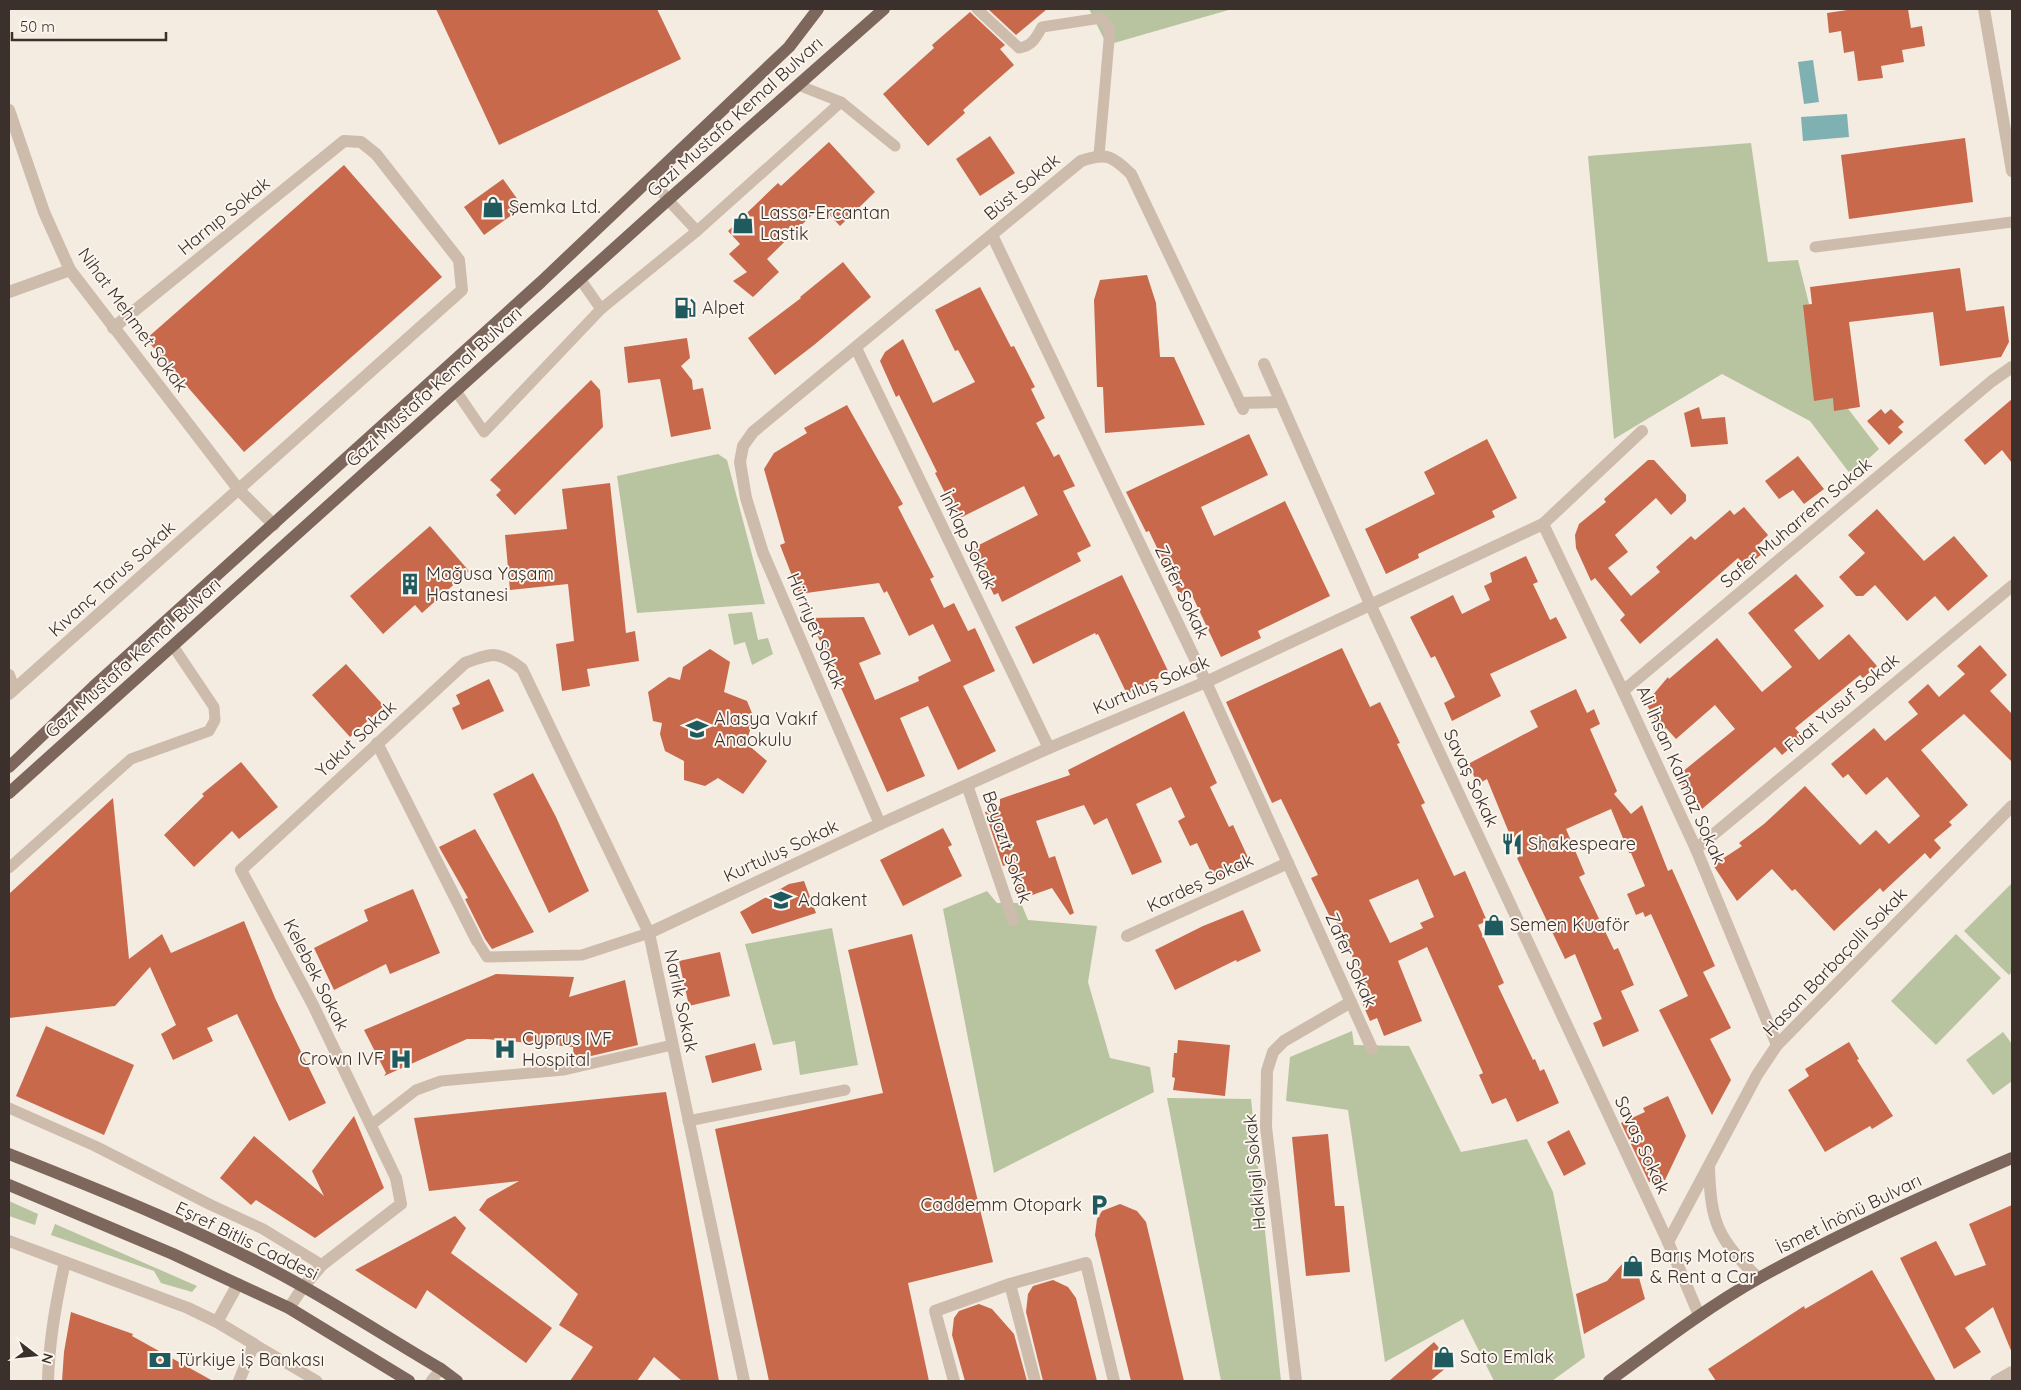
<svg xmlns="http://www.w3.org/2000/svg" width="2021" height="1390" viewBox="0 0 2021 1390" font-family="Quicksand,sans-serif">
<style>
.green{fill:#b8c4a0}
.water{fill:#7fb0b2}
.building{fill:#c8694b;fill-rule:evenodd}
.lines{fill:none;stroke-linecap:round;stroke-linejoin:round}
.lane{stroke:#cdbbac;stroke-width:11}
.street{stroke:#cdbbac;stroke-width:12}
.primary{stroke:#7d675c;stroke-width:12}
.labels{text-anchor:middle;stroke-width:4;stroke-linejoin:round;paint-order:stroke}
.street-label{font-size:18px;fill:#3b302b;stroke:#fbf5ee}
.poi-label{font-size:18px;fill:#3b302b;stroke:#fbf5ee;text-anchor:start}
</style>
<rect width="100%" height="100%" fill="#f4ebe1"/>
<!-- green -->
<g class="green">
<polygon points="1089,9 1232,9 1107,45"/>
<polygon points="1751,143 1768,262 1798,260 1829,384 1879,449 1851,475 1810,421 1722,374 1614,439 1588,156"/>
<polygon points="718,454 727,460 765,604 637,613 617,476"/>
<polygon points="752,612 758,640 768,638 773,654 752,665 745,642 734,645 728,614"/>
<polygon points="2012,883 2012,972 2009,975 1964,931"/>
<polygon points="987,891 997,903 1021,903 1028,920 1097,926 1088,982 1110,1058 1150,1067 1154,1092 994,1173 943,909"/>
<polygon points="832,928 858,1065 800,1075 795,1041 773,1045 745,944"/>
<polygon points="1956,934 2001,978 1936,1045 1891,1001"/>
<polygon points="1352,1031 1354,1045 1409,1046 1461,1152 1527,1139 1553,1192 1585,1357 1552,1381 1494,1381 1463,1319 1385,1362 1348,1110 1286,1101 1290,1057"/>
<polygon points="2003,1032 2012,1044 2012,1081 1993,1095 1966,1060"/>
<polygon points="1167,1098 1251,1099 1281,1381 1221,1381"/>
<polygon points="9,1201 38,1214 35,1225 9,1216"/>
<polygon points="55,1224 197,1286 192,1292 161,1283 154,1271 51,1235"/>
</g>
<!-- water -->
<g class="water">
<polygon points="1813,60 1819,102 1804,104 1798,62"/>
<polygon points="1847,114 1849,137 1803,141 1801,117"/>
</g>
<!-- building -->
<g class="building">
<polygon points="436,9 657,9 681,59 499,145"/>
<polygon points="988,9 1047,9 1016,35"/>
<polygon points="1854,9 1908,9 1911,28 1922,26 1925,46 1902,50 1904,62 1881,66 1883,78 1858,81 1854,51 1844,53 1841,31 1829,33 1827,13"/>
<polygon points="970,12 1005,45 1000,49 1014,65 963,110 965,113 928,146 883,94 934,48 932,45"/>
<polygon points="990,136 1015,173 980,196 956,159"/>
<polygon points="1965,138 1973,202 1849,219 1841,155"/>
<polygon points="829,142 875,192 840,226 821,206 767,259 779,272 753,297 733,281 747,272 729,254 740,244 728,231 778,183 781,186"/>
<polygon points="344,165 442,277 244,452 146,339"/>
<polygon points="503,179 523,207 484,235 464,207"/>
<polygon points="843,262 871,297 814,345 775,375 748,338 801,298 800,297"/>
<polygon points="1960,268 1966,311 2004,306 2009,342 2001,357 1940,366 1933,312 1849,322 1860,407 1834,411 1833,398 1814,401 1803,305 1812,304 1810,287"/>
<polygon points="1147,275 1156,303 1160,357 1174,357 1205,425 1105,433 1103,387 1097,387 1094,300 1100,280"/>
<polygon points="980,287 1011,347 1014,346 1035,387 1031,389 1045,418 1036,423 1054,457 1059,454 1075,486 1063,491 1091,546 1077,553 1081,561 1002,602 998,593 994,595 971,549 1038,515 1024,486 958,519 935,473 937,472 899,395 896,397 880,361 885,352 903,339 933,403 975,382 958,350 955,351 935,310"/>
<polygon points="687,338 690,358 681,366 692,380 693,390 703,388 711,429 671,437 660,379 628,383 624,347"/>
<polygon points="591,380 600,390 603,427 515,515 496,495 501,490 490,480"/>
<polygon points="2012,399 2012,463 2002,450 1985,465 1964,440"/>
<polygon points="847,405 903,504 898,507 934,577 930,579 944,608 954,603 968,631 975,628 995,671 963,686 996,751 958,770 928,706 900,718 925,776 887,792 841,688 842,687 809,618 864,617 881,654 859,663 875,700 919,681 918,677 951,661 933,624 909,636 887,591 884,593 879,583 799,594 780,545 785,543 764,469 774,453 807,433 804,428"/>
<polygon points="1699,407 1702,419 1725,417 1728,444 1691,447 1684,413"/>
<polygon points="1881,409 1885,414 1891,409 1904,422 1898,427 1903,432 1889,445 1867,421"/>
<polygon points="1249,434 1268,475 1201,507 1214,536 1285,501 1330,596 1258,631 1261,638 1221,657 1190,591 1180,596 1149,531 1146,532 1126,492"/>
<polygon points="1487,439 1517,498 1492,511 1495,517 1418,554 1419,558 1386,574 1365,529 1435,494 1424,472"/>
<polygon points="1798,456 1824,489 1804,504 1793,490 1779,499 1765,481"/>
<polygon points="1648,460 1654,460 1686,495 1686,501 1671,515 1656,498 1615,535 1628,552 1608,568 1631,596 1660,572 1656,567 1691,536 1695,540 1730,510 1734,515 1744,507 1768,535 1757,546 1763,553 1746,567 1738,558 1640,644 1620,620 1625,615 1595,578 1591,581 1576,548 1575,535 1579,524 1606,502 1604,499"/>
<polygon points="610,483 626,633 635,631 639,661 587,669 590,686 562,691 556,644 574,641 568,584 510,590 505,535 567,529 562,489"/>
<polygon points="1877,509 1924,561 1954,536 1988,576 1948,611 1935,596 1907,621 1875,585 1863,596 1856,596 1839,577 1865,553 1848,535"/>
<polygon points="430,526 469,571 422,613 415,605 383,634 350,596"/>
<polygon points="1526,556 1538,582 1533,584 1550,620 1556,617 1567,638 1490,674 1501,696 1452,721 1444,703 1455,697 1435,656 1431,658 1410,617 1453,595 1462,614 1490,600 1484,586 1492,582 1490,573"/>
<polygon points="1796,574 1824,606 1794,630 1819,660 1849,634 1877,666 1863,678 1860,675 1795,728 1803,737 1782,755 1775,747 1702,809 1676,777 1735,729 1715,705 1676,739 1666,728 1661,732 1646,703 1668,677 1669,679 1717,638 1762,692 1792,667 1748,613"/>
<polygon points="1122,575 1169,673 1127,694 1098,634 1096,635 1095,633 1033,664 1015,627"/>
<polygon points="1980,645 2007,675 1990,691 2012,714 2012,762 1964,714 1921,750 1968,805 1949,822 1952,825 1934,840 1941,848 1930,859 1925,853 1883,892 1880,888 1834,931 1795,889 1792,891 1772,869 1737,901 1713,865 1742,846 1739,843 1764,824 1805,786 1860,845 1876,830 1889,844 1920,816 1887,777 1866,795 1848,774 1843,778 1831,764 1874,728 1885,741 1918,714 1908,702 1928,684 1939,697 1965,674 1957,666"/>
<path d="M 1342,648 L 1370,707 L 1380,702 L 1400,743 L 1397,744 L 1425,803 L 1421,805 L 1454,876 L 1465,871 L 1487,921 L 1478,925 L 1504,983 L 1498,986 L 1533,1060 L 1535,1059 L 1540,1071 L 1544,1069 L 1559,1103 L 1517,1122 L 1506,1098 L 1492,1104 L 1479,1075 L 1483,1073 L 1427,947 L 1398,961 L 1422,1021 L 1384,1036 L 1377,1018 L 1370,1021 L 1361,1000 L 1371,997 L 1334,917 L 1331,919 L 1311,878 L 1318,875 L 1281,799 L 1272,803 L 1226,702 ZM 1418,879 L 1434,917 L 1420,923 L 1423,928 L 1390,943 L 1369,900 Z"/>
<polygon points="710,649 730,662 724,692 747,701 754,718 746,743 767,761 743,794 718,778 705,786 684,780 684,761 665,751 660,734 662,723 653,721 648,692 669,677 680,680 683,667"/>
<polygon points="346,664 384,706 350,737 312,695"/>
<polygon points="489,679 504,711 462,730 452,708 460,704 456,695"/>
<polygon points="1576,689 1587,713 1594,709 1600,724 1590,729 1617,791 1614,794 1631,814 1642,805 1668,871 1672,869 1715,966 1703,972 1731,1028 1710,1039 1731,1080 1712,1115 1659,1010 1688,996 1651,914 1645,917 1643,912 1636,915 1627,894 1645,886 1631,853 1629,853 1611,809 1566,829 1585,874 1579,877 1614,950 1618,948 1634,985 1621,991 1639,1031 1603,1047 1593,1023 1602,1019 1575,954 1565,959 1517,858 1519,857 1487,779 1478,784 1468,764 1538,727 1530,711"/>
<polygon points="1184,711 1217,783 1210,787 1229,827 1233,825 1251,864 1215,881 1197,843 1190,846 1178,821 1185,817 1171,787 1136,804 1162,862 1132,875 1107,818 1094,825 1084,805 1036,821 1049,858 1055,856 1074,913 1070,915 1052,888 1021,899 1009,864 1003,866 985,812 1000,806 1000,799 1070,775 1068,770"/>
<polygon points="241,762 278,807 239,839 232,831 194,867 164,835 204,796 202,794"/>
<polygon points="533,773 556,817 589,891 549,913 493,794"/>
<polygon points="113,798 129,959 162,934 171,953 244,921 275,998 326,1103 289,1121 237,1014 207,1028 213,1041 173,1060 161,1034 176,1025 150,967 115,1006 9,1018 9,894"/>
<polygon points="943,828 952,845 948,847 962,876 903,906 880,860"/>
<polygon points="475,829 534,932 492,949 485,939 465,899 468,898 439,847"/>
<polygon points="804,881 816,913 752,934 740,912 789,884"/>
<polygon points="413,889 440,953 390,974 386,964 334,990 314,948 368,921 364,910"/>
<polygon points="1243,910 1261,951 1237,962 1236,960 1175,990 1155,950 1203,926"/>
<polygon points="912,934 993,1262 908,1283 929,1381 769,1381 715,1129 883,1093 848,950"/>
<polygon points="720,952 730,996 689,1006 679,961"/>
<polygon points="496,974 574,977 569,997 625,980 638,1045 574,1060 573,1047 486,1039 467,1039 384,1076 386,1073 364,1030"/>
<polygon points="46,1026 134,1065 104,1135 16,1096"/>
<polygon points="1178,1040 1230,1045 1225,1096 1173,1090 1175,1078 1172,1077 1174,1053 1177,1053"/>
<polygon points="1849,1042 1859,1059 1857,1060 1893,1116 1872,1129 1870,1126 1825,1152 1788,1090 1809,1076 1805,1069"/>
<polygon points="755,1043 762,1070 712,1083 705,1056"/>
<polygon points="666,1092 719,1381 682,1381 654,1357 637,1381 570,1381 593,1347 559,1325 578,1294 479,1210 487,1199 519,1181 429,1191 414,1118"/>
<polygon points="1668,1096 1686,1136 1665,1180 1649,1182 1621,1123 1645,1112 1643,1108"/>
<polygon points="354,1116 384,1188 315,1238 256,1200 251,1205 220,1178 254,1136 324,1196 312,1171"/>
<polygon points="1569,1130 1586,1164 1564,1176 1547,1142"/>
<polygon points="1328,1134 1335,1206 1344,1206 1350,1272 1306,1276 1292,1137"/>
<polygon points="1120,1204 1137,1211 1146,1222 1184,1381 1131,1381 1095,1235 1097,1219 1102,1211"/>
<polygon points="2012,1205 2012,1353 1993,1307 1965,1328 1981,1352 1954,1369 1900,1258 1936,1241 1955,1276 1986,1265 1969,1224"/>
<polygon points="455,1216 466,1228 451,1253 552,1328 526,1363 427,1290 416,1309 355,1270"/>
<polygon points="1632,1253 1645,1299 1584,1334 1576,1294 1607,1281"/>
<polygon points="1872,1270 1936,1381 1716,1381 1708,1369 1804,1306 1805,1309"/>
<polygon points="1053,1280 1068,1287 1076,1298 1097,1381 1043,1381 1026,1312 1028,1294 1033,1286"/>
<polygon points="979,1304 992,1309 1014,1334 1027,1381 965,1381 952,1335 954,1318 959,1311"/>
<polygon points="71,1312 133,1334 132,1336 213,1381 62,1381 64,1352"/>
<polygon points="1434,1342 1452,1363 1430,1381 1389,1381"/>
</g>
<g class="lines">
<!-- lane -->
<g class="lane">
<path d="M 977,9 L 1019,48 C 1032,46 1036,38 1042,27 L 1101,18 L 1110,29 L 1099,155"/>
<polyline points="798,85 841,102 895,146"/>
<polyline points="697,231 841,102"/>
<polyline points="1815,247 2012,222"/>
<polyline points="580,279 601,309"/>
<polyline points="456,391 484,432 601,309 697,231 668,200 652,178"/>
<polyline points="9,868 131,759 209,731 215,720 214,707 173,646"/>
<polyline points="477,941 487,957 582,955 649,933"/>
<polyline points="9,1108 95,1146 211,1205 263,1229 322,1265"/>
<polyline points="688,1121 845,1090"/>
<polyline points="371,1125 416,1090 441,1081 564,1070 672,1045"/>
<polyline points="254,1344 317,1381"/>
<polyline points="431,1381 441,1369"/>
</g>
<!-- street -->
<g class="street">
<polyline points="1984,9 2012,171"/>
<polyline points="9,110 44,212 70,270 239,490 274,525"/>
<polyline points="992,235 1206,682 1372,1049"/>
<polyline points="9,292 70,270"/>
<polyline points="856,348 1049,748"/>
<polyline points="1264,364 1371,606 1668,1242 1699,1315"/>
<polyline points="1240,403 1281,402"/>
<polyline points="1543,524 1623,691 1696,849 1777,1045"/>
<polyline points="9,675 14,689"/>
<polyline points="1623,691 1992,381 2012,367"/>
<polyline points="9,694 462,290 459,260 376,154 361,142 344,141 113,328"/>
<polyline points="377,743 477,941"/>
<polyline points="967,785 1013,920"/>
<path d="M 880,824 L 763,553 L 746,498 L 740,462 L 743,446 L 753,432 L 1081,161 C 1107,152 1112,156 1131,174 L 1243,409"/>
<polyline points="1696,849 2012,586"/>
<polyline points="649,933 880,824 1049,748 1206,682 1543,524 1642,431"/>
<polyline points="1127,936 1288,863"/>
<path d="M 1709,1168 C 1711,1225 1718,1238 1758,1278"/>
<polyline points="9,1241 188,1308 217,1322 254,1344 239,1381"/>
<polyline points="1668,1242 1757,1075 1777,1045 2012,806"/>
<path d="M 289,1308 L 303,1287 L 322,1265 L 401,1204 L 396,1178 L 313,1005 L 241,870 L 465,663 C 492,653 498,650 522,669 L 649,933 L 744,1381"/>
<polyline points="217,1322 238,1284"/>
<path d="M 48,1381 C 49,1341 56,1301 65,1262"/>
<polyline points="954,1381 935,1311 1010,1284"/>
<polyline points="1035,1381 1010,1284 1086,1263 1114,1381"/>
<polyline points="1296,1381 1266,1127 1267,1071 1273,1052 1284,1041 1351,1002"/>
<polyline points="1996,1381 2012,1372"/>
</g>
<!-- primary -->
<g class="primary">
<polyline points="9,767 93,687 541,282 789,47 818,9"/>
<polyline points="9,793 668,200 884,9"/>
<path d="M 9,1154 C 108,1193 210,1234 304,1287 C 350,1313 395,1342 441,1369 L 457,1381"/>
<polyline points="9,1185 173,1254 289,1308 409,1381"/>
<path d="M 1609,1381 C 1658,1345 1706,1308 1759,1278 C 1840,1233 1926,1194 2012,1158"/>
</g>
</g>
<!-- icons -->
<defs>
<g id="shop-bare" transform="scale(1.725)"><path d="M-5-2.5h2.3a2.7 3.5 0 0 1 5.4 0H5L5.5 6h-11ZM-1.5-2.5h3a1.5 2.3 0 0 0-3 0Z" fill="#1f5a5e" stroke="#fbf5ee" stroke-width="2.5" paint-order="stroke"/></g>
<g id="fuel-bare" transform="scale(1.725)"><path d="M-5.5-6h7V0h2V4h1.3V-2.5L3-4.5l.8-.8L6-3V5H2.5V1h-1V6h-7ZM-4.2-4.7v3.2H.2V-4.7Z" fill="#1f5a5e" stroke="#fbf5ee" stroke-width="2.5" paint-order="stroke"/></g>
<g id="building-bare" transform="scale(1.725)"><path d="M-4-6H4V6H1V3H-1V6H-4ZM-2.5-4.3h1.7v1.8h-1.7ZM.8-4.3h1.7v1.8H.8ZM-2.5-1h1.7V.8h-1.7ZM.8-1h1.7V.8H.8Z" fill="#1f5a5e" stroke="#fbf5ee" stroke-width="2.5" paint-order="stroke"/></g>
<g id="school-bare" transform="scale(1.725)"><path d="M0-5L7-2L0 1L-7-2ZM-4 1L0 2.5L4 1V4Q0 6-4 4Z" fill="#1f5a5e" stroke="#fbf5ee" stroke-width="2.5" paint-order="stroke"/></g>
<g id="restaurant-bare" transform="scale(1.725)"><path d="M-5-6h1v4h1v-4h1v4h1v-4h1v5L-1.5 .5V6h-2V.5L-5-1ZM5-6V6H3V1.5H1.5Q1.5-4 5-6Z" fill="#1f5a5e" stroke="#fbf5ee" stroke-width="2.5" paint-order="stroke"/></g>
<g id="university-bare" transform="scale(1.725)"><path d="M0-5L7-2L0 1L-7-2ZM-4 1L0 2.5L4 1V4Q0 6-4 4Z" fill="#1f5a5e" stroke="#fbf5ee" stroke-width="2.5" paint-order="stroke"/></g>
<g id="hospital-bare" transform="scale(1.725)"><path d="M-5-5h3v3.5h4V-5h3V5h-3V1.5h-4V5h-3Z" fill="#1f5a5e" stroke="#fbf5ee" stroke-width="2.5" paint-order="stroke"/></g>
<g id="parking-bare" transform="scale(1.725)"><path d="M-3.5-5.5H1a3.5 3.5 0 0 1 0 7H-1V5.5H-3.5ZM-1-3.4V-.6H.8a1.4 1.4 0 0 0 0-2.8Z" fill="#1f5a5e" stroke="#fbf5ee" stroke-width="2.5" paint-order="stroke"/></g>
<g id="bank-bare" transform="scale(1.725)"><path d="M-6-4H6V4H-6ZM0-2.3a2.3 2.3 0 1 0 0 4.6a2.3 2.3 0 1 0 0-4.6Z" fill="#1f5a5e" stroke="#fbf5ee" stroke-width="2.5" paint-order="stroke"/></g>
</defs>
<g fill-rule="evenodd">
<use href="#shop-bare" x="493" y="207"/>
<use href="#shop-bare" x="743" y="223"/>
<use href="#fuel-bare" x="685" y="308"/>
<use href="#building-bare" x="410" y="584"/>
<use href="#school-bare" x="697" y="729"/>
<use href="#restaurant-bare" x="1512" y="844"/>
<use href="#university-bare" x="781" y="900"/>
<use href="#shop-bare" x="1494" y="925"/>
<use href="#hospital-bare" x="505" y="1049"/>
<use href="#hospital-bare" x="401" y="1059"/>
<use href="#parking-bare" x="1099" y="1205"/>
<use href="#shop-bare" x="1633" y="1266"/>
<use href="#shop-bare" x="1444" y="1357"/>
<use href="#bank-bare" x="160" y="1360"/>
</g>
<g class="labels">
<!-- street labels -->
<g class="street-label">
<text transform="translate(735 117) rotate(-42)" y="6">Gazi Mustafa Kemal Bulvarı</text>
<text transform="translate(1022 187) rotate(-40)" y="6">Büst Sokak</text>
<text transform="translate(224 216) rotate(-39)" y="6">Harnıp Sokak</text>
<text transform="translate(133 320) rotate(54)" y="6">Nihat Mehmet Sokak</text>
<text transform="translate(434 387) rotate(-42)" y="6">Gazi Mustafa Kemal Bulvarı</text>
<text transform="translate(1796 523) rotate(-40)" y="6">Safer Muharrem Sokak</text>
<text transform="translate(968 540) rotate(64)" y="6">İnklap Sokak</text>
<text transform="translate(112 579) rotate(-42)" y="6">Kıvanç Tarus Sokak</text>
<text transform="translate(1182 592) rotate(64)" y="6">Zafer Sokak</text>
<text transform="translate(816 631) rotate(67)" y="6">Hürriyet Sokak</text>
<text transform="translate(133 658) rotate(-42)" y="6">Gazi Mustafa Kemal Bulvarı</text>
<text transform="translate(1151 685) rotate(-23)" y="6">Kurtuluş Sokak</text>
<text transform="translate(1842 703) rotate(-40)" y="6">Fuat Yusuf Sokak</text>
<text transform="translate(356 739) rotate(-43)" y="6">Yakut Sokak</text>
<text transform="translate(1681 775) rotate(66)" y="6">Ali İhsan Kalmaz Sokak</text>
<text transform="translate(1471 778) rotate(65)" y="6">Savaş Sokak</text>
<text transform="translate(1007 847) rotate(71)" y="6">Beyazıt Sokak</text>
<text transform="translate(781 851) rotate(-25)" y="6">Kurtuluş Sokak</text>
<text transform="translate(1200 883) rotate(-25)" y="6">Kardeş Sokak</text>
<text transform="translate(1351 960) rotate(66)" y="6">Zafer Sokak</text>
<text transform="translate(1835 962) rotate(-46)" y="6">Hasan Barbaçolli Sokak</text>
<text transform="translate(316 975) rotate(63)" y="6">Kelebek Sokak</text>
<text transform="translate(681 1001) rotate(78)" y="6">Narlık Sokak</text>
<text transform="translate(1642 1145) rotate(65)" y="6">Savaş Sokak</text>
<text transform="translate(1255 1172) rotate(-95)" y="6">Haklıgil Sokak</text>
<text transform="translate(1849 1214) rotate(-26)" y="6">İsmet İnönü Bulvarı</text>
<text transform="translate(247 1241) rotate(26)" y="6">Eşref Bitlis Caddesi</text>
</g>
<!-- poi labels -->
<g class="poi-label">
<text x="509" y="213">Şemka Ltd.</text>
<text x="760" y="219">Lassa-Ercantan<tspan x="760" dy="21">Lastik</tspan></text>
<text x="702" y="314">Alpet</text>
<text x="426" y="580">Mağusa Yaşam<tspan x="426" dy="21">Hastanesi</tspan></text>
<text x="714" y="725">Alasya Vakıf<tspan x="714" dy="21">Anaokulu</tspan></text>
<text x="1528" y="850">Shakespeare</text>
<text x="798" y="906">Adakent</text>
<text x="1510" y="931">Semen Kuaför</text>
<text x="522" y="1045">Cyprus IVF<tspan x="522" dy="21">Hospital</tspan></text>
<text x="384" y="1065" text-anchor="end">Crown IVF</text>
<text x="1082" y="1211" text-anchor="end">Caddemm Otopark</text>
<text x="1650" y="1262">Barış Motors<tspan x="1650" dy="21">&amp; Rent a Car</tspan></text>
<text x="1460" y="1363">Sato Emlak</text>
<text x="176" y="1366">Türkiye İş Bankası</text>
</g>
</g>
<!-- border -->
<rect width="2021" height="1390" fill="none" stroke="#3b302b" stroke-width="20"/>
<!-- north arrow -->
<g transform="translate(35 1355) rotate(106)" stroke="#fbf5ee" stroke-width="4" paint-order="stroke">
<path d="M0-4L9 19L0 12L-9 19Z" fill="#3b302b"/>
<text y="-8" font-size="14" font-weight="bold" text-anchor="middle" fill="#3b302b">N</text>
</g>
<!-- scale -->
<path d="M12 32v8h154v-8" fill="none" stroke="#3b302b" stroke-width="2.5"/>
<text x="20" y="32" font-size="15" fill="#3b302b" stroke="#fbf5ee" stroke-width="4" paint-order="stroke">50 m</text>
</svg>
